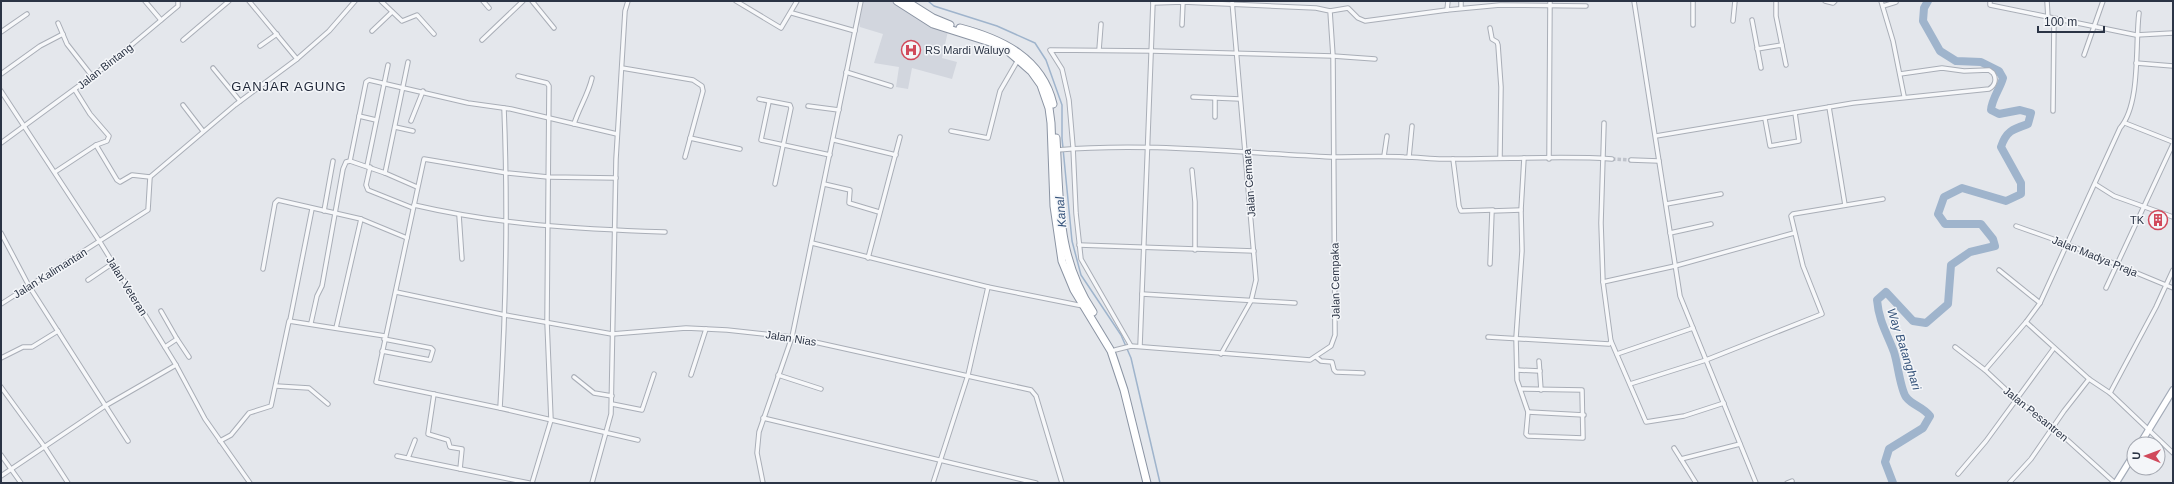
<svg xmlns="http://www.w3.org/2000/svg" width="2174" height="484" viewBox="0 0 2174 484" font-family="Helvetica,sans-serif">
<style>
.built{fill:#d2d6de}
.lines{fill:none;stroke-linecap:round;stroke-linejoin:round}
.stream{stroke:#9fb4cc;stroke-width:1.5}
.river{stroke:#9fb4cc;stroke-width:8}
.street-tunnel{stroke:#bfc3cb;stroke-width:3.5;stroke-dasharray:3.5 2;stroke-linecap:butt}
.street-casing{stroke:#a9aeb7;stroke-width:5.5}
.primary-casing{stroke:#a3abb8;stroke-width:8}
.highway-casing{stroke:#8b94a3;stroke-width:9}
.street{stroke:#f7f8fa;stroke-width:3.5}
.primary{stroke:#fff;stroke-width:5.5}
.highway{stroke:#fff;stroke-width:7}
.labels{text-anchor:middle;stroke-width:3;stroke-linejoin:round;paint-order:stroke}
.poi-label{font-size:11px;fill:#2b3445;stroke:#f4f6f9;text-anchor:start}
.street-label{font-size:11px;fill:#2b3445;stroke:#f4f6f9}
.water-label{font-size:12px;font-style:italic;fill:#34527a;stroke:#f4f6f9}
.quarter-label{font-size:13px;letter-spacing:1px;fill:#1d2536;stroke:#f4f6f9}
</style>
<rect width="100%" height="100%" fill="#e4e7ec"/>
<!-- built -->
<polygon class="built" points="863,1 895,1 948,31 942,58 957,62 952,79 912,68 908,89 896,87 899,67 874,63 883,34 860,27 859,22"/>
<g class="lines">
<!-- stream -->
<polyline class="stream" points="928,1 934,6 997,26 1035,43 1046,60 1062,105 1062,138 1072,241 1081,275 1121,335 1131,358 1160,483"/>
<!-- river -->
<path class="river" d="M 1893,483 L 1885,462 L 1889,449 L 1923,428 L 1930,416 C 1922,406 1913,406 1906,397 C 1900,388 1898,364 1894,352 C 1887,333 1879,322 1877,300 L 1886,292 L 1913,321 L 1926,323 L 1948,304 L 1951,265 L 1970,252 L 1995,246 L 1993,239 L 1981,224 L 1945,224 L 1938,214 L 1944,197 L 1962,188 L 2006,201 L 2021,194 L 2021,183 L 2001,147 C 2006,131 2013,129 2028,124 L 2031,113 L 2020,110 L 1999,114 L 1991,110 C 1992,98 2000,89 2003,78 L 1999,71 L 1981,62 L 1956,61 L 1940,51 L 1923,21 L 1924,8 L 1928,1"/>
<!-- street-tunnel -->
<polyline class="street-tunnel" points="1612,159 1631,160"/>
<!-- street casing -->
<g class="street-casing">
<g id="street">
<polyline points="145,1 161,20"/>
<polyline points="249,1 297,59"/>
<polyline points="381,1 402,21 417,15 434,34"/>
<polyline points="483,1 489,8"/>
<polyline points="532,1 554,28"/>
<polyline points="736,1 781,28 797,1"/>
<polyline points="1634,1 1680,296 1756,483"/>
<polyline points="1693,1 1693,25"/>
<polyline points="1776,1 1776,16 1786,65"/>
<polyline points="1825,1 1833,3 1835,1"/>
<polyline points="1881,1 1893,41 1904,96"/>
<polyline points="1990,1 1990,5 2136,35 2173,33"/>
<polyline points="2047,1 2048,18"/>
<polyline points="1883,6 1896,2"/>
<polyline points="1461,8 1461,1"/>
<polyline points="1447,10 1448,1"/>
<polyline points="1330,11 1348,8 1358,18 1365,21 1447,10 1500,5 1586,6"/>
<polyline points="792,13 855,31"/>
<polyline points="1752,20 1761,68"/>
<polyline points="1733,21 1735,1"/>
<polyline points="58,23 67,44 92,76"/>
<polyline points="1182,25 1183,2"/>
<polyline points="1490,28 1492,39 1497,42 1498,45 1501,87 1500,157"/>
<polyline points="372,31 392,12"/>
<polyline points="1,32 27,14"/>
<polyline points="183,40 229,1"/>
<polyline points="482,40 523,1"/>
<polyline points="260,46 277,34"/>
<polyline points="1757,49 1782,45"/>
<polyline points="1099,50 1101,24"/>
<polyline points="2084,55 2103,1"/>
<polyline points="2136,63 2173,66"/>
<polyline points="213,68 240,101"/>
<polyline points="622,68 693,80 702,86 703,91 685,157"/>
<polyline points="846,72 891,86"/>
<polyline points="1,74 40,46 63,34"/>
<polyline points="518,76 547,83 549,86 547,322 551,420 532,483"/>
<polyline points="75,90 90,114 109,136 107,141 96,145 117,180 120,182 132,175 150,177"/>
<polyline points="1,91 100,242 176,365 205,419 250,483"/>
<polyline points="1193,97 1240,99"/>
<polyline points="759,99 790,105 791,108 775,184"/>
<polyline points="769,102 761,140 830,155"/>
<polyline points="183,105 203,131"/>
<polyline points="808,106 839,110"/>
<polyline points="1829,107 1845,205"/>
<path d="M 504,108 C 508,208 506,308 500,408 L 638,440"/>
<polyline points="2053,111 2054,20"/>
<polyline points="359,116 376,120"/>
<polyline points="1215,117 1215,98"/>
<polyline points="1765,119 1770,146 1799,141 1795,113"/>
<polyline points="411,121 423,91"/>
<polyline points="2125,123 2173,142"/>
<path d="M 574,124 C 579,108 588,95 592,78"/>
<polyline points="395,127 413,131"/>
<polyline points="951,131 988,138 1000,91 1018,60"/>
<path d="M 1656,136 L 1853,103 L 1989,89 C 1995,86 1997,79 1993,73 L 1989,70 L 1964,71 L 1942,68 L 1900,74"/>
<polyline points="690,138 740,149"/>
<polyline points="834,140 896,155"/>
<polyline points="1,143 110,63 178,6 178,1"/>
<path d="M 1057,150 C 1148,142 1240,153 1331,157 C 1355,157 1380,156 1404,157 C 1417,157 1430,159 1443,159 C 1499,160 1556,155 1612,159"/>
<polyline points="1384,156 1387,136"/>
<polyline points="1409,157 1412,126"/>
<polyline points="1453,159 1459,206 1461,211 1493,210"/>
<polyline points="1549,159 1550,1"/>
<polyline points="1631,160 1659,161"/>
<polyline points="350,161 366,82 369,80 468,103 511,109 617,134"/>
<polyline points="367,166 388,65"/>
<polyline points="370,167 366,185 368,190 413,208"/>
<polyline points="1192,170 1195,202 1195,250"/>
<polyline points="55,172 96,145"/>
<polyline points="385,173 408,62"/>
<polyline points="824,184 850,190 849,203 879,212"/>
<polyline points="2095,184 2114,196 2173,217"/>
<polyline points="1666,204 1721,194"/>
<path d="M 414,205 C 500,225 577,229 665,232"/>
<polyline points="324,211 333,161"/>
<polyline points="459,215 462,259"/>
<polyline points="2016,226 2067,244 2173,288"/>
<polyline points="1,233 29,286 128,441"/>
<polyline points="1670,233 1711,224"/>
<polyline points="812,243 988,287 1083,306"/>
<polyline points="1079,245 1254,251"/>
<polyline points="868,258 900,137"/>
<polyline points="1490,264 1492,211 1521,210"/>
<polyline points="263,269 275,203 278,200 361,219 407,238"/>
<polyline points="1999,270 2040,303"/>
<polyline points="88,280 113,263"/>
<polyline points="1603,282 1675,266 1794,233"/>
<polyline points="2106,288 2173,144"/>
<polyline points="396,292 505,315 612,334 686,328 727,330 792,337 1031,390 1036,396 1062,483"/>
<polyline points="1142,294 1295,303"/>
<polyline points="1,304 148,210 150,177 235,105 297,59 329,31 355,1"/>
<polyline points="161,311 177,339 165,347"/>
<polyline points="290,320 312,209"/>
<polyline points="2026,322 2089,379 2110,393 2173,453"/>
<polyline points="311,323 317,296 322,286 343,169 346,162 350,161 385,173 417,187"/>
<polyline points="336,328 361,219"/>
<polyline points="1488,337 1609,344 1611,342 1603,282 1601,223 1604,123"/>
<polyline points="177,339 189,357"/>
<polyline points="1611,341 1646,422 1684,416 1724,403"/>
<polyline points="1131,346 1081,259 1076,213 1073,147 1069,100 1062,69 1050,50 1152,51 1333,56 1375,59"/>
<polyline points="1140,346 1153,2"/>
<polyline points="1955,347 1985,370 2017,400 2053,427 2115,483"/>
<polyline points="1115,350 1131,346 1310,360 1331,346 1335,335 1333,56 1330,11 1316,8 1183,2 1153,3"/>
<polyline points="382,351 430,360 433,350 431,348 384,339"/>
<polyline points="1221,354 1251,301 1256,280 1232,1"/>
<polyline points="1617,354 1693,328"/>
<polyline points="1316,357 1321,361 1332,362 1334,370 1336,372 1363,373"/>
<polyline points="1,358 23,347 32,347 58,331"/>
<polyline points="1539,361 1541,390"/>
<polyline points="1517,370 1540,371"/>
<path d="M 1985,370 L 2026,322 L 2040,303 L 2120,128 C 2141,104 2135,45 2139,13"/>
<polyline points="691,375 706,329"/>
<polyline points="778,375 821,389"/>
<polyline points="574,377 594,393 612,396"/>
<polyline points="1630,384 1706,360 1822,314 1803,266 1791,216 1793,214 1883,199"/>
<polyline points="276,386 309,388 328,404"/>
<polyline points="1,387 44,446 68,483"/>
<polyline points="1520,389 1582,390 1583,438 1528,436 1526,434 1528,412 1517,380 1516,338 1522,251 1521,210 1524,158"/>
<polyline points="2110,393 2156,307 2173,270"/>
<polyline points="434,394 428,434 448,440 450,447 462,449 460,469"/>
<polyline points="612,404 642,410 654,374"/>
<polyline points="500,408 376,382 424,159 507,173 548,177 616,178"/>
<polyline points="1528,412 1584,415"/>
<polyline points="763,418 1036,483"/>
<polyline points="220,441 231,435 249,413 271,406 289,321 385,336"/>
<polyline points="1674,448 1681,459 1740,444"/>
<polyline points="1,455 21,483"/>
<polyline points="397,456 529,483"/>
<polyline points="408,458 415,440"/>
<polyline points="1681,459 1696,483"/>
<polyline points="1958,474 1986,441 2054,348"/>
<polyline points="1,476 105,406 176,365"/>
<polyline points="592,483 611,414 616,159 625,11 628,1"/>
<polyline points="763,483 757,453 759,432 792,337 861,1"/>
<polyline points="933,483 968,375 988,287"/>
<polyline points="1787,483 1792,481"/>
<polyline points="2011,483 2010,482 2031,459 2064,411 2089,379"/>
</g>
</g>
<!-- primary casing -->
<g class="primary-casing">
<g id="primary">
<polyline points="2140,444 2173,390"/>
<polyline points="2116,483 2134,454"/>
</g>
</g>
<!-- highway casing -->
<g class="highway-casing">
<g id="highway">
<polyline points="897,1 933,24 993,43 1008,51 1031,71 1041,85 1049,108 1051,123 1054,206 1062,261 1074,290 1111,351 1124,390 1147,483"/>
<polyline points="906,1 933,18 950,25"/>
<path d="M 960,28 C 1002,39 1042,58 1053,104"/>
<path d="M 1056,138 C 1060,202 1056,257 1093,312"/>
</g>
</g>
<!-- street -->
<use href="#street" class="street"/>
<!-- primary -->
<use href="#primary" class="primary"/>
<!-- highway -->
<use href="#highway" class="highway"/>
</g>
<!-- icons -->
<defs>
<g id="hospital-ring" transform="scale(1)"><circle r="9.5" fill="#f4f6f9" stroke="#d1495b" stroke-width="1.5"/><path d="M-5-5h3v3.5h4V-5h3V5h-3V1.5h-4V5h-3Z" fill="#d1495b"/></g>
<g id="building-ring" transform="scale(1)"><circle r="9.5" fill="#f4f6f9" stroke="#d1495b" stroke-width="1.5"/><path d="M-4-6H4V6H1V3H-1V6H-4ZM-2.5-4.3h1.7v1.8h-1.7ZM.8-4.3h1.7v1.8H.8ZM-2.5-1h1.7V.8h-1.7ZM.8-1h1.7V.8H.8Z" fill="#d1495b"/></g>
</defs>
<g fill-rule="evenodd">
<use href="#hospital-ring" x="911" y="50"/>
<use href="#building-ring" x="2158" y="220"/>
</g>
<g class="labels">
<!-- poi labels -->
<g class="poi-label">
<text x="925" y="54">RS Mardi Waluyo</text>
<text x="2144" y="224" text-anchor="end">TK</text>
</g>
<!-- street labels -->
<g class="street-label">
<text transform="translate(105 66) rotate(-38)" y="4">Jalan Bintang</text>
<text transform="translate(1249 183) rotate(-94)" y="4">Jalan Cemara</text>
<text transform="translate(2095 256) rotate(22)" y="4">Jalan Madya Praja</text>
<text transform="translate(50 273) rotate(-32)" y="4">Jalan Kalimantan</text>
<text transform="translate(1335 281) rotate(-91)" y="4">Jalan Cempaka</text>
<text transform="translate(127 286) rotate(58)" y="4">Jalan Veteran</text>
<text transform="translate(791 338) rotate(9)" y="4">Jalan Nias</text>
<text transform="translate(2036 414) rotate(39)" y="4">Jalan Pesantren</text>
</g>
<!-- water labels -->
<g class="water-label">
<text transform="translate(1061 212) rotate(-95)" y="4">Kanal</text>
<text transform="translate(1904 349) rotate(72)" y="4">Way Batanghari</text>
</g>
<!-- quarter labels -->
<g class="quarter-label">
<text x="289" y="91">GANJAR AGUNG</text>
</g>
</g>
<!-- border -->
<rect width="2174" height="484" fill="none" stroke="#2b3445" stroke-width="4"/>
<!-- north arrow -->
<g transform="translate(2146 456) rotate(271)"><circle r="19" fill="#f4f6f9" stroke="#a4a8b1"/>
<path d="M0-3L7 15L0 10L-7 15Z" fill="#d1495b"/>
<text y="-6" font-size="11" font-weight="bold" text-anchor="middle" fill="#2b3445">U</text>
</g>
<!-- scale -->
<path d="M2038 26v6h66v-6" fill="none" stroke="#2b3445" stroke-width="2"/>
<text x="2044" y="26" font-size="12" fill="#2b3445" stroke="#f4f6f9" stroke-width="3" paint-order="stroke">100 m</text>
</svg>
